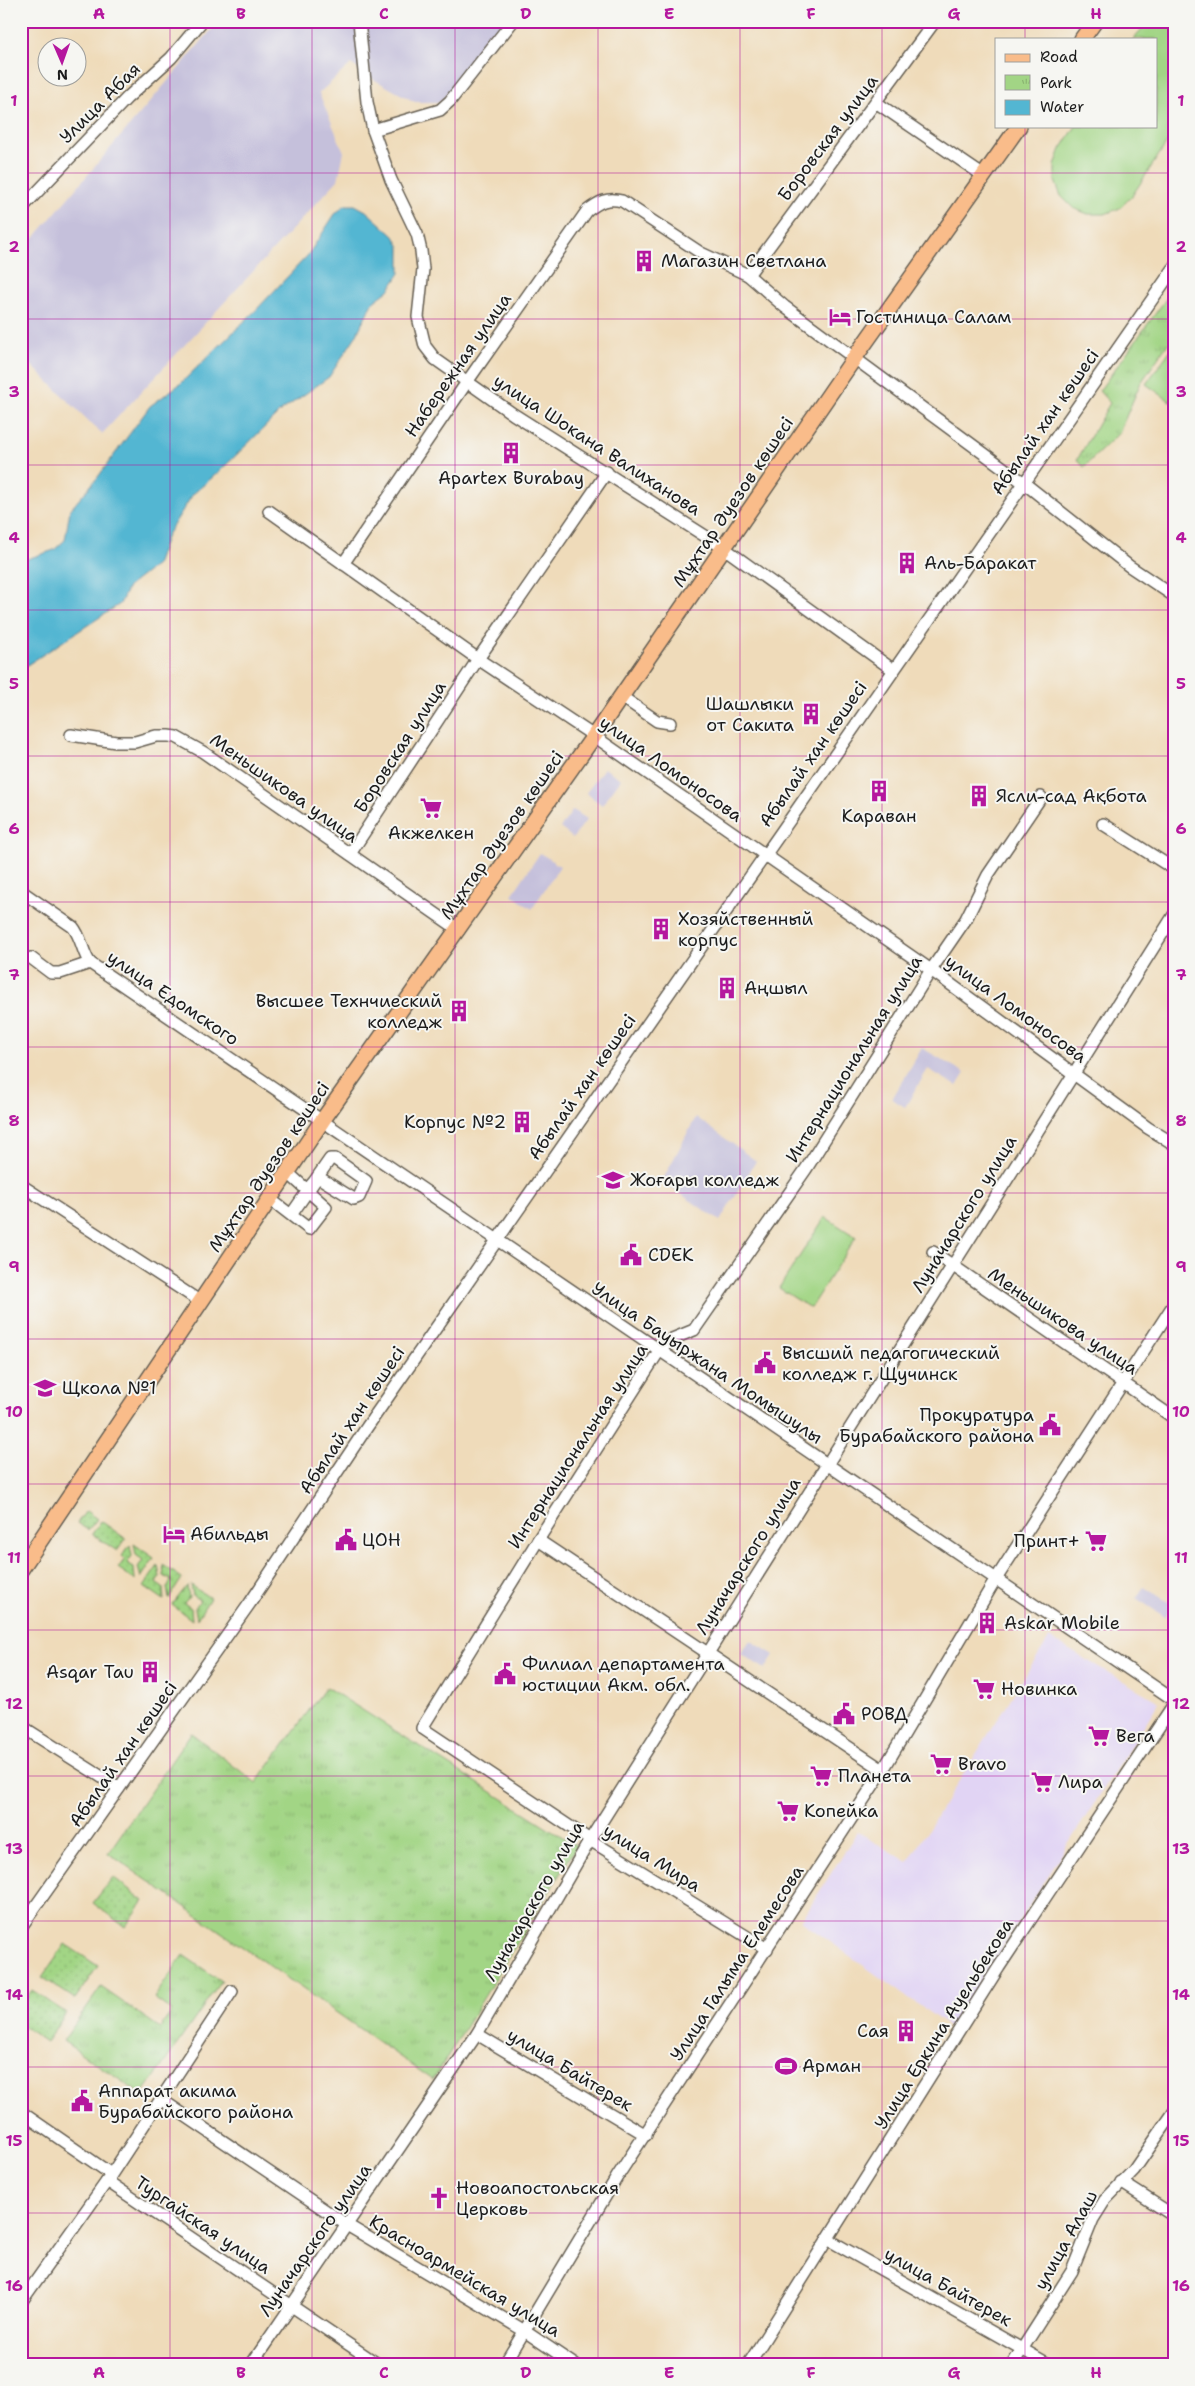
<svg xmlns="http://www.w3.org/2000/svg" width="1195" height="2386" viewBox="0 0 1195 2386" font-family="'Shantell Sans',sans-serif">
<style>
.built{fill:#e1d4f4}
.industrial{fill:#c5c0db}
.grass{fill:url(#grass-dots);stroke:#5f7850}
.park{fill:url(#park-tufts);stroke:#5f7850}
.pitch{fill:#a2d585;stroke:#5f7850}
.water{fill:#53b6d2;stroke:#386977}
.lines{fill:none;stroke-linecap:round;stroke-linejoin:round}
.minor-casing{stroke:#665f53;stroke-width:14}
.major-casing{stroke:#665f53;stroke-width:18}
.minor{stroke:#fff;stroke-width:11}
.major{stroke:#f9bc8a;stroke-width:15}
.grid{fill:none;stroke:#b5179e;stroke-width:1;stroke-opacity:0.55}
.labels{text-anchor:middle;stroke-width:4;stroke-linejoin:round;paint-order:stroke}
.street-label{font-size:18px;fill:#1c1c1c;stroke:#f6f6f2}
.poi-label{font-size:18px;fill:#1c1c1c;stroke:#f6f6f2;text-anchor:start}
.neatline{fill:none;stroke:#b5179e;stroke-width:2}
.grid-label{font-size:16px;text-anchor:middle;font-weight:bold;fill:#b5179e}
</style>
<defs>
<pattern id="grass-dots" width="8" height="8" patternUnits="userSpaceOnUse" patternTransform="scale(1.25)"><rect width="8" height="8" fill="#a2d585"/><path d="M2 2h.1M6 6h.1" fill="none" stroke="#8bb672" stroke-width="1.8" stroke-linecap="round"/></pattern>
<pattern id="park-tufts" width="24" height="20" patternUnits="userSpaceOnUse" patternTransform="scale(1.25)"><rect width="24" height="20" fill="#a2d585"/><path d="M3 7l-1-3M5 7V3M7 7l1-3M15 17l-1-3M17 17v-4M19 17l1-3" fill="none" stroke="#8bb672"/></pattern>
</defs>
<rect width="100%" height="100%" fill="#f6f6f2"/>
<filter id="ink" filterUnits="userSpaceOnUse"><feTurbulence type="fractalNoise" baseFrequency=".02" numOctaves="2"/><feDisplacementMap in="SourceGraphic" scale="10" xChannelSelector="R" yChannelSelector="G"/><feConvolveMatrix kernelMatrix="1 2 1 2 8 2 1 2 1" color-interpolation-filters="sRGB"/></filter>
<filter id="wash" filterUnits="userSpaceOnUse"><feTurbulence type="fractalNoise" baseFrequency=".0096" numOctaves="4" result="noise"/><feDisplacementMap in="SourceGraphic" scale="20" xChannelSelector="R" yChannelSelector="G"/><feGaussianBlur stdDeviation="1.12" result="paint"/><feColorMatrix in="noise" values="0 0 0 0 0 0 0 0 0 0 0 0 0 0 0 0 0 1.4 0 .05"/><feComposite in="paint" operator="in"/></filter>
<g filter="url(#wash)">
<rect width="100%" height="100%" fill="#efdbba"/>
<!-- built -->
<polygon class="built" points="1049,1638 1159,1702 951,2028 801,1921 857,1832 908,1862"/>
<!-- industrial -->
<g class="industrial">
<polygon points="219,21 505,21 441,102 415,102 373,79 351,64 319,93 344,152 338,180 102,434 21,355 21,253"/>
<polygon points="604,768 621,779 602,805 586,793"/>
<polygon points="573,810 587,819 573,838 560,828"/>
<polygon points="540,853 560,866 532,909 512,895"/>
<polygon points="922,1048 965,1073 957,1086 928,1069 905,1107 892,1099"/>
<polygon points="696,1117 756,1161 720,1221 662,1181"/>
<polygon points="1144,1587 1173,1605 1165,1617 1136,1598"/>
<polygon points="750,1640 774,1655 765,1669 741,1654"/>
</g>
<!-- grass -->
<g class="grass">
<polygon points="86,1511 97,1519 88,1530 77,1523"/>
<polygon points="101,1521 126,1539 117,1551 92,1534"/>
<polygon points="134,1544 154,1558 141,1578 138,1567 143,1560 136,1555"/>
<polygon points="130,1545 132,1556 127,1563 134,1567 135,1580 118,1568 125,1559 122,1556"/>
<polygon points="163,1565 182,1578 169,1599 167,1588 171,1580 164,1576"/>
<polygon points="158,1566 160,1577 156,1583 163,1588 164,1600 144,1586"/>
<polygon points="191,1585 210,1598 197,1619 195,1608 200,1600 193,1596"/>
<polygon points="187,1586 189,1597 184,1603 191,1608 192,1620 172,1605"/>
<polygon points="113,1877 144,1901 125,1927 93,1903"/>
<polygon points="65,1944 98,1966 75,1999 42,1977"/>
<polygon points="32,1990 66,2013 46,2042 21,2025 21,2005"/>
</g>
<!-- park -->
<g class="park">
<polygon points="1174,288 1174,335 1140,384 1119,433 1084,467 1077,460 1110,403 1099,391"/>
<polygon points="326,1687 577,1846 433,2080 108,1853 191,1733 256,1783"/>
<polygon points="183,1955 221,1981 142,2095 63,2041 101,1987 160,2028 172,2011 154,1998"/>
</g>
<!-- pitch -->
<g class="pitch">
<polygon points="1174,21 1174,132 1132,196 1120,208 1105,214 1088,214 1073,208 1061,196 1055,181 1055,165 1061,149 1076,126 1156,126 1156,39 1133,39 1148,22"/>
<polygon points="1174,345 1174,404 1146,384"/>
<polygon points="825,1217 856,1237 810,1308 779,1288"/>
</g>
<!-- water -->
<polygon class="water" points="345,205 355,205 366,211 394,236 400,247 400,273 389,290 372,303 356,336 329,377 281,411 221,470 193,494 167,535 156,565 128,587 120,604 21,669 21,561 54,550 65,540 70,510 98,477 150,406 180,384 257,309 308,255 335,214"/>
</g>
<g filter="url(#ink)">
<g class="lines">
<!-- minor casing -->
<g class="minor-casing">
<g id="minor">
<polyline points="359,21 367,102 373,130 391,180 417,234 421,251 423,269 418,317 425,346 435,359 513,414 724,548 892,669"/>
<polyline points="877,103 984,176"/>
<polyline points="373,130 440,110 450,101 513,21"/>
<polyline points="21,209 127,98 171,58 202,21"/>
<polyline points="748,275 935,21"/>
<polyline points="269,511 478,659 594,736 931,970 1148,1128 1174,1144"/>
<path d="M 343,564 L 467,382 L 587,211 C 599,202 607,197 622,201 L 701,253 L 748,275 L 785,307 L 1024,483 L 1129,566 L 1174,596"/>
<polyline points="622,697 657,721 670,723"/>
<polyline points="71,735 116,742 135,742 156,736 169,736 176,737 203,752 459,930"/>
<polyline points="1103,824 1174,869"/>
<polyline points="350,854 478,659 607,472"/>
<path d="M 21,891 L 73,927 C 82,938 82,952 90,963 L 1174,1700"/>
<polyline points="31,958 51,973 60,973 90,963"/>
<path d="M 287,1172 L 307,1190 L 318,1177 L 354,1199 L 359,1197 L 366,1181 L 335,1159 L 330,1159 L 291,1215 L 270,1199 C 283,1209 296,1219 309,1229 L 326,1207 L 287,1172"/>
<polyline points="21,1185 201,1302"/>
<polyline points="933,1252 1174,1418"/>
<polyline points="538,1540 883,1770"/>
<polyline points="21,1726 119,1788"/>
<polyline points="21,1927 250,1603 367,1427 1174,268"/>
<polyline points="767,1949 590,1840 422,1728 538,1540 659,1351 672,1339 694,1330 806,1169 931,970 966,919 988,875 1041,797"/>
<polyline points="477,2034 646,2135"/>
<polyline points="162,2100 347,2225 523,2330 575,2365"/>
<polyline points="21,2112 111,2174"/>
<polyline points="107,2181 379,2365"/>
<polyline points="1121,2182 1174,2216"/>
<polyline points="829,2240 1050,2365"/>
<polyline points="21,2302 107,2181 232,1991"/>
<polyline points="251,2365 477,2034 590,1840 1174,915"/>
<polyline points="504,2365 617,2177 883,1770 996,1579 1174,1304"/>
<polyline points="748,2365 999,1967 1174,1704"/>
<polyline points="1012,2365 1072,2271 1093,2219 1105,2200 1134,2170 1174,2112"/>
</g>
</g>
<!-- major casing -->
<g class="major-casing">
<g id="major">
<polyline points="1082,39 1095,21"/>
<polyline points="21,1569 322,1121 594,736 855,357 1019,126"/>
</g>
</g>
<!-- minor -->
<use href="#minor" class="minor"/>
<!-- major -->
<use href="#major" class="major"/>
</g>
</g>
<!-- grid -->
<path class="grid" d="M 170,21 L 170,2365M 312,21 L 312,2365M 455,21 L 455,2365M 598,21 L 598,2365M 740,21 L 740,2365M 882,21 L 882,2365M 1025,21 L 1025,39M 1025,126 L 1025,2365M 21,173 L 1174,173M 21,319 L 1174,319M 21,465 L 1174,465M 21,610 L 1174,610M 21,756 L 1174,756M 21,902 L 1174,902M 21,1047 L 1174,1047M 21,1193 L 1174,1193M 21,1339 L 1174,1339M 21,1484 L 1174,1484M 21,1630 L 1174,1630M 21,1776 L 1174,1776M 21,1921 L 1174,1921M 21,2067 L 1174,2067M 21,2213 L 1174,2213"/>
<!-- icons -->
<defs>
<g id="building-bare" transform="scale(1.725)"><path d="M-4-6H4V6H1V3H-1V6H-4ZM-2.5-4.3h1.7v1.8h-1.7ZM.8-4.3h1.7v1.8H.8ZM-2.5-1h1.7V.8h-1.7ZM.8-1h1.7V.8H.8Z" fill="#b5179e" stroke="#f6f6f2" stroke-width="2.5" paint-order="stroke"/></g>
<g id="hotel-bare" transform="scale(1.725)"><path d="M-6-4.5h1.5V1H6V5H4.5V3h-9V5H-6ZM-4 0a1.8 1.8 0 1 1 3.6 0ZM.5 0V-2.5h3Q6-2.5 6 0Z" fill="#b5179e" stroke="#f6f6f2" stroke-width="2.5" paint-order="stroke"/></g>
<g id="supermarket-bare" transform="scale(1.725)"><path d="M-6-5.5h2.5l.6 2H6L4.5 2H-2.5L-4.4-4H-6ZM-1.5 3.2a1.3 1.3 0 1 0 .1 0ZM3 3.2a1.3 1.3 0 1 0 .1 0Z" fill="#b5179e" stroke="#f6f6f2" stroke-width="2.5" paint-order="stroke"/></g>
<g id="school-bare" transform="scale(1.725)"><path d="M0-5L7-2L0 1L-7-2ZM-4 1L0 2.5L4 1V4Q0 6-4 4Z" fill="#b5179e" stroke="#f6f6f2" stroke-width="2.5" paint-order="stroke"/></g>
<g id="civic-bare" transform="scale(1.725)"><path d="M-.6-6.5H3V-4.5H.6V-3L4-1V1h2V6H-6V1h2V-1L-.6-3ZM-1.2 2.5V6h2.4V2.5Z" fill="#b5179e" stroke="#f6f6f2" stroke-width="2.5" paint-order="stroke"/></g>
<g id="stadium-bare" transform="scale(1.725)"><path d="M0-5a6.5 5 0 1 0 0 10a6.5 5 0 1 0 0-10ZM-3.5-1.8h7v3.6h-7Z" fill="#b5179e" stroke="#f6f6f2" stroke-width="2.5" paint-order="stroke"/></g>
<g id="church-bare" transform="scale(1.725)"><path d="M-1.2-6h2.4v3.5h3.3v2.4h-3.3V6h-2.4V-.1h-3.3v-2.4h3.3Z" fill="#b5179e" stroke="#f6f6f2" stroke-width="2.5" paint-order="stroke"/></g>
</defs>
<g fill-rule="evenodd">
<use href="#building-bare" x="644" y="261"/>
<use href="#hotel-bare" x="840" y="317"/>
<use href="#building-bare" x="511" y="453"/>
<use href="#building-bare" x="907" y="563"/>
<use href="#building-bare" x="811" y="714"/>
<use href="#building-bare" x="879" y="791"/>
<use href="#building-bare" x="979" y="796"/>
<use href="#supermarket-bare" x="431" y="808"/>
<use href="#building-bare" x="661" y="929"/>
<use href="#building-bare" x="727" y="988"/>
<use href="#building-bare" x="459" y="1011"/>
<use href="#building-bare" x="522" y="1122"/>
<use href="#school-bare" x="613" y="1180"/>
<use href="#civic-bare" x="631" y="1255"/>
<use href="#civic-bare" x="765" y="1363"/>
<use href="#school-bare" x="45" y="1388"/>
<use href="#civic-bare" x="1050" y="1425"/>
<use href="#hotel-bare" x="174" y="1534"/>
<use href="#civic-bare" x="346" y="1540"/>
<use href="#supermarket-bare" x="1096" y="1541"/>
<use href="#building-bare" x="987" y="1623"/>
<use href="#building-bare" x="150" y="1672"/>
<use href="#civic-bare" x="505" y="1674"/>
<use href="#supermarket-bare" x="984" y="1689"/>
<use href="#civic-bare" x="844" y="1714"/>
<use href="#supermarket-bare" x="1099" y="1736"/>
<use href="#supermarket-bare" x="941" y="1764"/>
<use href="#supermarket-bare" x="821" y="1776"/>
<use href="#supermarket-bare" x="1042" y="1782"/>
<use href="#supermarket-bare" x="788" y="1811"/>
<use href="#building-bare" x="906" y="2031"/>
<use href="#stadium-bare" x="786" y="2066"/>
<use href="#civic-bare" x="82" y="2101"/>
<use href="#church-bare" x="439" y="2198"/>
</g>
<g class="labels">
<!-- street labels -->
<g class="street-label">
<text transform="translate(100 103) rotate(-45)" y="6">Улица Абая</text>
<text transform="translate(828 138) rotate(-53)" y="6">Боровская улица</text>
<text transform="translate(458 365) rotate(-55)" y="6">Набережная улица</text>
<text transform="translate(1045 422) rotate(-55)" y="6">Абылай хан көшесі</text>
<text transform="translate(597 445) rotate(33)" y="6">улица Шокана Валиханова</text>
<text transform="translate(733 502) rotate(-56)" y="6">Мұхтар Әуезов көшесі</text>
<text transform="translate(400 747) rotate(-57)" y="6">Боровская улица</text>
<text transform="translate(813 754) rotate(-55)" y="6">Абылай хан көшесі</text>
<text transform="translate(671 769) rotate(35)" y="6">улица Ломоносова</text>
<text transform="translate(284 788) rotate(35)" y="6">Меньшикова улица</text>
<text transform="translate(502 835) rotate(-55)" y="6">Мұхтар Әуезов көшесі</text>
<text transform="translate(173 998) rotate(34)" y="6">улица Едомского</text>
<text transform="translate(1016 1009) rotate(36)" y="6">улица Ломоносова</text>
<text transform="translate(854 1059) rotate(-58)" y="6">Интернациональная улица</text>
<text transform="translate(582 1087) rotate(-55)" y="6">Абылай хан көшесі</text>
<text transform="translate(269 1167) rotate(-56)" y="6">Мұхтар Әуезов көшесі</text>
<text transform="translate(964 1214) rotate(-58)" y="6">Луначарского улица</text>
<text transform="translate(1063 1321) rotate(34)" y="6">Меньшикова улица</text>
<text transform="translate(707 1363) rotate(34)" y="6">Улица Бауыржана Момышулы</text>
<text transform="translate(352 1420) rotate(-56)" y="6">Абылай хан көшесі</text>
<text transform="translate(578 1446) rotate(-57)" y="6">Интернациональная улица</text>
<text transform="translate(748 1556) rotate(-58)" y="6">Луначарского улица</text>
<text transform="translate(123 1754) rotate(-55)" y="6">Абылай хан көшесі</text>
<text transform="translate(652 1858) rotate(32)" y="6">улица Мира</text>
<text transform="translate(534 1901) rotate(-60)" y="6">Луначарского улица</text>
<text transform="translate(737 1963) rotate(-57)" y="6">Улица Галыма Елемесова</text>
<text transform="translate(944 2024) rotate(-58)" y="6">Улица Еркина Ауельбекова</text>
<text transform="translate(570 2070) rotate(31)" y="6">улица Байтерек</text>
<text transform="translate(203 2225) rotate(34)" y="6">Тургайская улица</text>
<text transform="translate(315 2240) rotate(-55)" y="6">Луначарского улица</text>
<text transform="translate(1066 2240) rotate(-61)" y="6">улица Алаш</text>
<text transform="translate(465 2276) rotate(31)" y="6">Красноармейская улица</text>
<text transform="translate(948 2287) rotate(29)" y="6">улица Байтерек</text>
</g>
<!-- poi labels -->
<g class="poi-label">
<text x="661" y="267">Магазин Светлана</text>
<text x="856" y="323">Гостиница Салам</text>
<text x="511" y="484" text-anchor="middle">Apartex Burabay</text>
<text x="924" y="569">Аль-Баракат</text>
<text x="794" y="710" text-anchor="end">Шашлыки<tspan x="794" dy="21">от Сакита</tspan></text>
<text x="996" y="802">Ясли-сад Ақбота</text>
<text x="879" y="822" text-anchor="middle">Караван</text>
<text x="431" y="839" text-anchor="middle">Акжелкен</text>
<text x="678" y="925">Хозяйственный<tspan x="678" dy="21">корпус</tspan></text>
<text x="744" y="994">Аңшыл</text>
<text x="442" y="1007" text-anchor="end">Высшее Технчиеский<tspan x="442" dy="21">колледж</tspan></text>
<text x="506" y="1128" text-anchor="end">Корпус №2</text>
<text x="630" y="1186">Жоғары колледж</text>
<text x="648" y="1261">CDEK</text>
<text x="782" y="1359">Высший педагогический<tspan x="782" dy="21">колледж г. Щучинск</tspan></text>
<text x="62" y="1394">Щкола №1</text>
<text x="1034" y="1421" text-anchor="end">Прокуратура<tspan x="1034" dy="21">Бурабайского района</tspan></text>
<text x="190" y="1540">Абильды</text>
<text x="362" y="1546">ЦОН</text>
<text x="1080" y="1547" text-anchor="end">Принт+</text>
<text x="1004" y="1629">Askar Mobile</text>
<text x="522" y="1670">Филиал департамента<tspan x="522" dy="21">юстиции Акм. обл.</tspan></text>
<text x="134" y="1678" text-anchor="end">Asqar Tau</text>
<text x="1001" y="1695">Новинка</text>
<text x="861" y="1720">РОВД</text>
<text x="1116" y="1742">Вега</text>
<text x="958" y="1770">Bravo</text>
<text x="838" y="1782">Планета</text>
<text x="1058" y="1788">Лира</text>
<text x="804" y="1817">Копейка</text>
<text x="889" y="2037" text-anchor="end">Сая</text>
<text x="802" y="2072">Арман</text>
<text x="98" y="2097">Аппарат акима<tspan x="98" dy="21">Бурабайского района</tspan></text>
<text x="456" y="2194">Новоапостольская<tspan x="456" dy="21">Церковь</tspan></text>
</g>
</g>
<!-- margin -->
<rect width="1195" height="2386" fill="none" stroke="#f6f6f2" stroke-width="55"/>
<!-- legend -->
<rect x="995" y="38" width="162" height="90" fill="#f6f6f2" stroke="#9f9f9c"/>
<rect x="1005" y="54" width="25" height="8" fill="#f9bc8a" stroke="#9f9f9c"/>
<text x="1040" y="62" font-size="15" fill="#1c1c1c">Road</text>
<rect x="1005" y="75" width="25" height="15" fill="url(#park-tufts)" stroke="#9f9f9c"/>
<text x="1040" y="88" font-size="15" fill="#1c1c1c">Park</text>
<rect x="1005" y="100" width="25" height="15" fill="#53b6d2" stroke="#9f9f9c"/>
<text x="1040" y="112" font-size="15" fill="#1c1c1c">Water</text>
<!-- north arrow -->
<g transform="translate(62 62) rotate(178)"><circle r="24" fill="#f6f6f2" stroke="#9f9f9c"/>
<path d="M0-4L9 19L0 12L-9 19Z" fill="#b5179e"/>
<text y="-8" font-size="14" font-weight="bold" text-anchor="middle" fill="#1c1c1c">N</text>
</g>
<rect x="28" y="28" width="1140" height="2330" class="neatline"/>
<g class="grid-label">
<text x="99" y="19">A</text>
<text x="241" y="19">B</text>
<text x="384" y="19">C</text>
<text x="526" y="19">D</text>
<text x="669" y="19">E</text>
<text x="811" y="19">F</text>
<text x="954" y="19">G</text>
<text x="1096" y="19">H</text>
<text x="14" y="106">1</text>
<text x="1181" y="106">1</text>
<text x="14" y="252">2</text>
<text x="1181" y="252">2</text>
<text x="14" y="397">3</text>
<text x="1181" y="397">3</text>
<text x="14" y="543">4</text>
<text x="1181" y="543">4</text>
<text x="14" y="689">5</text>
<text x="1181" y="689">5</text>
<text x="14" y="834">6</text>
<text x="1181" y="834">6</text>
<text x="14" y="980">7</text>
<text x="1181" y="980">7</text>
<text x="14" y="1126">8</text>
<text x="1181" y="1126">8</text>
<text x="14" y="1272">9</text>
<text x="1181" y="1272">9</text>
<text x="14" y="1417">10</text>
<text x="1181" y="1417">10</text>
<text x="14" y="1563">11</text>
<text x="1181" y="1563">11</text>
<text x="14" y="1709">12</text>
<text x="1181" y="1709">12</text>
<text x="14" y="1854">13</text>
<text x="1181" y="1854">13</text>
<text x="14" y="2000">14</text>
<text x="1181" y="2000">14</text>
<text x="14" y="2146">15</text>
<text x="1181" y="2146">15</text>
<text x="14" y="2291">16</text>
<text x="1181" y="2291">16</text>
<text x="99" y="2378">A</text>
<text x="241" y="2378">B</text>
<text x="384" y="2378">C</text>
<text x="526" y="2378">D</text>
<text x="669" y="2378">E</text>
<text x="811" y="2378">F</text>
<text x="954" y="2378">G</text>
<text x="1096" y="2378">H</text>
</g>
</svg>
